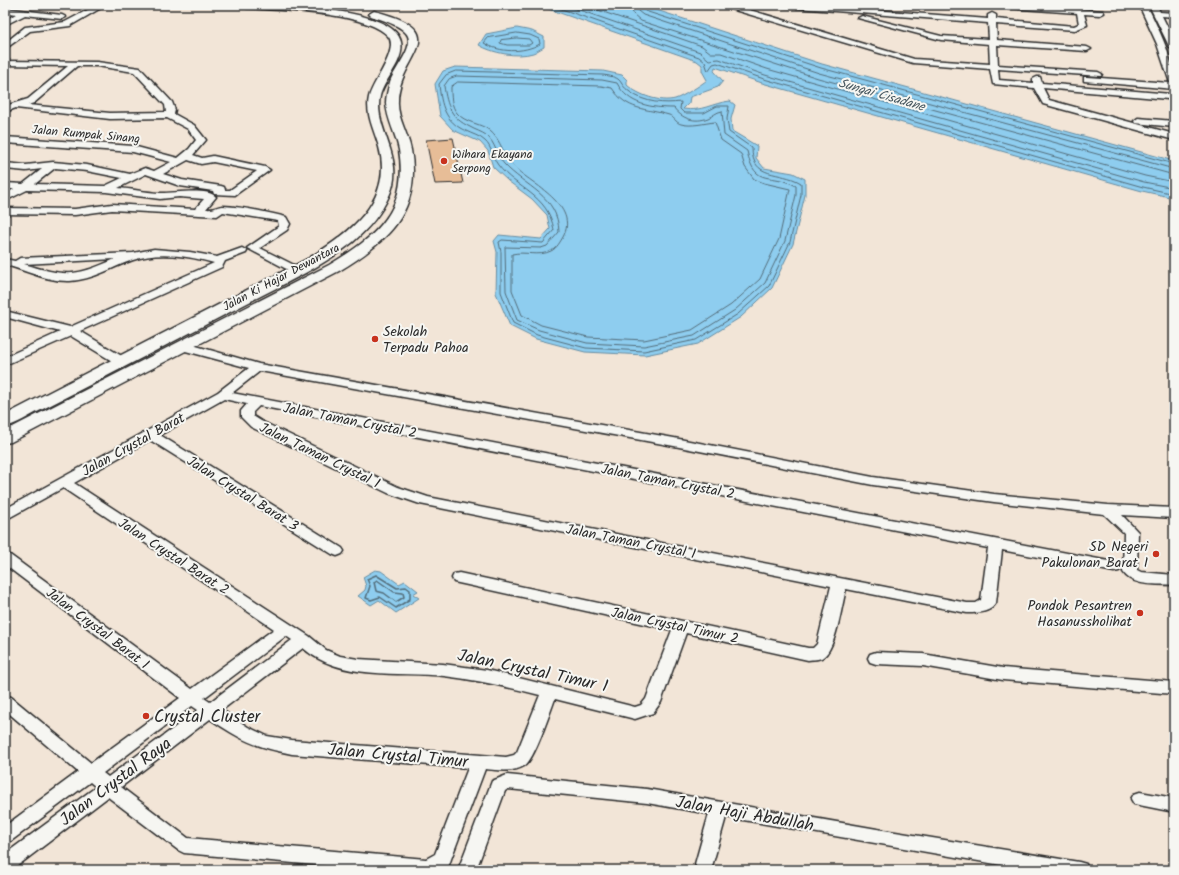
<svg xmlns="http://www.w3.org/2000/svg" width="1179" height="875" viewBox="0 0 1179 875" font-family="Kalam,sans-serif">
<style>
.water{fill:#8ecdef;stroke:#668ca1}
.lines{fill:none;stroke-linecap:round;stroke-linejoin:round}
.shore-far1{stroke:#536c79;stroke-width:1}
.shore{stroke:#536c79;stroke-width:1.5}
.stream{stroke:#668ca1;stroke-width:3}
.building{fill:#e7bd97;stroke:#2b2b2b}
.minor-casing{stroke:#2b2b2b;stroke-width:3}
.tertiary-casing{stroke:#2b2b2b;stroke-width:3}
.minor{fill:#f6f6f2;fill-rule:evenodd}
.tertiary{fill:#f6f6f2;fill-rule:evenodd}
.poi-dot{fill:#c8321e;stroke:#f6f6f2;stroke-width:1.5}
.labels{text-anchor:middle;stroke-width:4;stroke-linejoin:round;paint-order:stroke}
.far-street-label{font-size:12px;fill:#2b2b2b;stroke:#f6f6f2}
.far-poi-label{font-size:12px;fill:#2b2b2b;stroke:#f6f6f2;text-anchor:start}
.far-water-label{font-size:13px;font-style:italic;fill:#44545c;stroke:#f6f6f2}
.poi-label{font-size:14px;fill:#2b2b2b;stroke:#f6f6f2;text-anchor:end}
.street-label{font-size:14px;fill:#2b2b2b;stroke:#f6f6f2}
.near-street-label{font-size:17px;fill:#2b2b2b;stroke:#f6f6f2}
.near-poi-label{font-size:17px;fill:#2b2b2b;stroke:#f6f6f2;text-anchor:start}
</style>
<rect width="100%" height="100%" fill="#f2e5d7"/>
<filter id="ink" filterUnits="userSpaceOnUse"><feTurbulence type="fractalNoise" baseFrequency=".025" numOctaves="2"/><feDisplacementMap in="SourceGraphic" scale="8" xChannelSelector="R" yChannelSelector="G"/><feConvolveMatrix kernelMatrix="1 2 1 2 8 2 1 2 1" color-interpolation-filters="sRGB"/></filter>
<g filter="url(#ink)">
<!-- water -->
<g class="water">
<path d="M 537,5 L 641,5 L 822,64 L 1174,161 L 1174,198 L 1142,191 L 762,83 L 715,67 L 714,71 L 723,81 L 718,87 L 690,97 L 689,103 L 683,109 C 702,112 712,103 730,101 L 735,105 L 731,119 L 732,131 L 757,146 L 756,158 L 764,168 L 793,173 L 805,179 L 805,195 L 793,244 L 772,288 L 741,317 L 698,344 L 645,355 L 585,352 L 536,339 L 510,326 L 496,293 L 497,252 L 494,241 L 499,235 L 541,239 L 550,229 L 547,215 L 532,199 L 508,181 L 493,167 L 488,151 L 480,142 L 453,130 L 440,116 L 435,84 L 443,71 L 455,67 L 603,71 L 622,75 L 627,80 L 627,85 C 638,95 660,103 675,99 C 682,97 701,85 707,80 L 702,71 L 702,65 L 697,61 Z"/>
<path d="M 517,28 L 532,31 L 544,37 L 544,47 C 540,49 536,52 533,53 C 517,58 492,53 479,45 L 486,34 Z"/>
<polygon points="375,570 381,571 399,584 405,581 418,591 413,594 419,598 396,613 379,600 371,605 358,596 365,590 366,586 363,577"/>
</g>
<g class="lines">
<!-- shore-far1 -->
<g class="shore-far1">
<polyline points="550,5 699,57 705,62 708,71 713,64 717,63 764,79 1143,187 1174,194"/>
<polyline points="565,5 700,52 709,60 719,59 765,75 1144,182 1174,188"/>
<polyline points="583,5 702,46 711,53 721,53 767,69 1145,176 1174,182"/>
<polyline points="631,5 633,14 641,21 818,78 1174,175"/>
<polyline points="637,5 638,11 643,15 819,73 1174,169"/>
<polyline points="642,5 645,11 821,68 1174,164"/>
<path d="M 517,33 L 530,35 L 539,39 L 540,44 C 523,53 500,53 484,43 L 488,38 Z"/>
<polygon points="517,38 529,39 532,43 529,45 507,45 500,43 501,40"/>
<path d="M 456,71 L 603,75 C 626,78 616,82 630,92 C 645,103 664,104 681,102 L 680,109 L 684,113 L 704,113 L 717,106 L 729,106 L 727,119 L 729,132 L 752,148 C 752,180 780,170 801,183 L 801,195 L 790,242 L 769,286 L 738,314 L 696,340 L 644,351 L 586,348 L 537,335 L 513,323 L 501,292 L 501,252 L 499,242 L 502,240 L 543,243 L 554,230 C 548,194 517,190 498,165 C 492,157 492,147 485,141 C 480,136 472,134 466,131 C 445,122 441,105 439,84 L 446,75 Z"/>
<path d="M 457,76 L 602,80 L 617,83 C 628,105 652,108 674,108 C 682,119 695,123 708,118 C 713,116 716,112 722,111 L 724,135 L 747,151 C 755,189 771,171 796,186 L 796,195 L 785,241 L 765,283 L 735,310 L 694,336 L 644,346 L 587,343 L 539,330 L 517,320 L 506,291 L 505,247 L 541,248 L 547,246 L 559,232 C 558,195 525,187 504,164 C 496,155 496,143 486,135 C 482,132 475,130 470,127 C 451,118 447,106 444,86 L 449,79 Z"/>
<path d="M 458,82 L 601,86 L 612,88 C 627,111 645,108 669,115 C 673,116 676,123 681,124 C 691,127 705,123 715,122 L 721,140 L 741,154 L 745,167 L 754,179 L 764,183 L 790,189 L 779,239 L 760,279 L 731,305 L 692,330 L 644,340 L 588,337 L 541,325 L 522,315 L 512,290 L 512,254 C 525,251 539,257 551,251 C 557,248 560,242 563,237 C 580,206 532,184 515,168 C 503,157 502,140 489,130 C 480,123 465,123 457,113 C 451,106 451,96 451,87 Z"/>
</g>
<!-- shore -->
<g class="shore">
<polygon points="376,575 397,588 406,587 410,590 410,599 396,608 380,597 371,600 366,598 370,586 367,579"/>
<polygon points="377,580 394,592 403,593 404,597 396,602 384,593 376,591 374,582"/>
</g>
<!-- stream -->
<g class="stream">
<polyline points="271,5 285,6"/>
<polyline points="359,7 365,5"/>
</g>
</g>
<!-- building -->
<polygon class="building" points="453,138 463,183 435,184 426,140"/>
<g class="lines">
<!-- minor casing -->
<g class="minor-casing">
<g id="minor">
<polygon points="97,5 106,5 70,26 30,31 5,49 5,43 25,27 65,22"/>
<polygon points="733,5 914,59 990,64 989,44 941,40 858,18 862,16 941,36 989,39 988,23 784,7 780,5 812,5 988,19 988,15 992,13 996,15 996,19 1074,26 1079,24 1077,13 1008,8 1004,6 1024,5 1103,11 1104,13 1100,15 1084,14 1087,25 1075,30 996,24 997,40 1087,47 1091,49 1087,51 997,45 998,65 1098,72 1102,74 1101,76 998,69 999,80 1033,83 1033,79 1037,77 1040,77 1042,83 1171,94 1171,98 1168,99 1043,88 1049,100 1174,134 1174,140 1043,104 1034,88 993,84 990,69 913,63 731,9 730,7"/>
<path d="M 1139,5 L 1147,5 C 1160,33 1174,57 1174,89 L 1084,81 L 1084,77 L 1087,77 L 1170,83 L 1157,44 Z"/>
<polygon points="1149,5 1157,5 1160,12 1174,13 1174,17 1162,16 1174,40 1174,50 1170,48"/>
<polygon points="5,8 62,15 66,17 62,19 25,15 5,25 5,20 16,14 5,12"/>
<path d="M 5,61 L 97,62 L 140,68 L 172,102 L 175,110 L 174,114 L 194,125 L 206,140 L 193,155 L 202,158 L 213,156 L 265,167 L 270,170 L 235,195 L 214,194 L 213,191 L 180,186 L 146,174 L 118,188 C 131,189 145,192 158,193 C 171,194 207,187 216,197 L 206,209 C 215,210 216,206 223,206 C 244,207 266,212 286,217 L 290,224 L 287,230 L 260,248 L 302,269 L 303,271 L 302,273 L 294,273 L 247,248 L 279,226 L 278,221 L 223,212 L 217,216 L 112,210 L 75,215 L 5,214 L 5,208 L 75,209 L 112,204 L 195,209 L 204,199 L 179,197 L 160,199 L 106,192 L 27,190 L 5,201 L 5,194 L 14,189 L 5,189 L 5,183 L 23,184 L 42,169 L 26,171 L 5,169 L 5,163 L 26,165 L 53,162 L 87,165 L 130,174 L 145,168 L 154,171 L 171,162 L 133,152 L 5,143 L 5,137 L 133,146 L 178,158 L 189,149 L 196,140 L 188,129 L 167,118 L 110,119 L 16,108 L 5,112 L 5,106 L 28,99 L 68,66 L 5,65 ZM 77,66 L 97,66 L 134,72 L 165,105 L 166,112 L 110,113 L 28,105 L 34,103 ZM 188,160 L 201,164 L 213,162 L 257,171 L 230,190 L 225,190 L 224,187 L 221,186 L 182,180 L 163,174 ZM 55,168 L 87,171 L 122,178 L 105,186 L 35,184 Z"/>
<polygon points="1138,118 1174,121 1174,127 1135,123 1134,121"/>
<path d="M 242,248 L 247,251 L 246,253 L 225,261 L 222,267 L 80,331 L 125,358 L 127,361 L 125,364 L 117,364 L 71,336 L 5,365 L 5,357 L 60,332 L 5,317 L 5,311 L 70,327 L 214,263 C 190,256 157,251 133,260 C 112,267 93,280 70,281 C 48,282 26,270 5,265 L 5,259 L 15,261 L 20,258 L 133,253 L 154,249 L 190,252 L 217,257 ZM 115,259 C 75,277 66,277 24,264 Z"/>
<path d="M 182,342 L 259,364 L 674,438 L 873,477 L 994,494 L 1108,505 L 1174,508 L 1174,518 L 1122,515 L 1138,532 L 1137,570 L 1141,572 L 1174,575 L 1174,585 C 1159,584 1132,587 1123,572 L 1124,533 L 1104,514 L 994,502 L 873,485 L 674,446 L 260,371 L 232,393 L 1114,562 L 1119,563 L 1121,567 L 1119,571 L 1114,572 L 1002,550 L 996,603 C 990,613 977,613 967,613 L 846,589 C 842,604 836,649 823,657 C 819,660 813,659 808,660 L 686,633 L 661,702 L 653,713 L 635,719 L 555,699 C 550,712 534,761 524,766 C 512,773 498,770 485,769 L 451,859 L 449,865 L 442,870 L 371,870 L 184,853 L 178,850 L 108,797 L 12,870 L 5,870 L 5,854 L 96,787 L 90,782 L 11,841 L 5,844 L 5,826 L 78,772 L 5,710 L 5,695 L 11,697 L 91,763 L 180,698 L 5,565 L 5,553 L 10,555 L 192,689 L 274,629 L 63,488 L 5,520 L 5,509 L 218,392 L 249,368 L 178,349 L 176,346 ZM 224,399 L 247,404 L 241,411 L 241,417 L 251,427 L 388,493 L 420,504 L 831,586 L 817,644 L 813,648 L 808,648 L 459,573 L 454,574 L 452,578 L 454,582 L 672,630 L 646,699 L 641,705 L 635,707 L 487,670 L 443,664 L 358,659 L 340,656 L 326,650 L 309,636 L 74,483 L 150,440 L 332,554 L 337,556 L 342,554 L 344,551 L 342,548 L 160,435 ZM 259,406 L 988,548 L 981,600 L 976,603 L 967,603 L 428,497 L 398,487 L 261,421 L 253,416 L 253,412 ZM 286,636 L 292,640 L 210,702 L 204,698 ZM 303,648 C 341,681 397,671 444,676 C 477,680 508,687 540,695 L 517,752 L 514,755 L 506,757 L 292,740 L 267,736 L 248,727 L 222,710 ZM 192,706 L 198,710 L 108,777 L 103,773 ZM 210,719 C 241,740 255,747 292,754 L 468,768 L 435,854 L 426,859 L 188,838 L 121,787 Z"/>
<polygon points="876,652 923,654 1003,668 1174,682 1174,694 1003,680 923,666 876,664 870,662 868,658 870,654"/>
<polygon points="507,775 647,789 877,829 1079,862 1086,864 1088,870 1030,870 726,817 711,870 698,870 695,864 709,814 647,803 508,789 505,791 476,870 458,870 492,781"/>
<polygon points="1140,792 1174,798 1174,812 1134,804 1131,799 1134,794"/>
</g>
</g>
<!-- tertiary casing -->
<g class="tertiary-casing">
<g id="tertiary">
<path d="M 242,5 C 271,5 394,6 401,42 C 405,61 384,79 380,96 C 373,129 407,158 389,196 C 381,214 368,229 353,242 C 322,267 285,283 251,301 C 203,326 155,351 107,376 C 85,387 63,399 41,410 C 29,416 17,424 5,427 L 5,415 L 309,258 C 349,234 394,201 379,147 C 375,132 365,114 369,97 C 372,83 400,49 388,36 C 366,12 279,10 247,8 Z"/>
<path d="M 374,11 C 459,32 398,56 398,101 C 397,118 408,133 411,150 C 422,212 387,242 339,271 L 11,442 L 5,443 L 5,431 L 329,265 C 376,237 409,210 399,150 C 396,134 387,120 386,103 C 386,96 388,89 390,82 C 394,69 417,45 406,33 C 398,24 382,20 371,16 L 369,14 Z"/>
</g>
</g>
<!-- minor -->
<use href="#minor" class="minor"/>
<!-- tertiary -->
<use href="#tertiary" class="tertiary"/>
</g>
</g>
<!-- markers -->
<g class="poi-dot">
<circle cx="444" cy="161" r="4"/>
<circle cx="375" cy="339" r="4"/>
<circle cx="1156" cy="554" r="4"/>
<circle cx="1140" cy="613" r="4"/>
<circle cx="146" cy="716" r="4"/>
</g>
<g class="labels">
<!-- far-street labels -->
<g class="far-street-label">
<text transform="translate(86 134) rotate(5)" y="4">Jalan Rumpak Sinang</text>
<text transform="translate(281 277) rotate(-28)" y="4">Jalan Ki Hajar Dewantara</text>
</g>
<!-- far-poi labels -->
<g class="far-poi-label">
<text x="452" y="158">Wihara Ekayana<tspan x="452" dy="14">Serpong</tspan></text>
</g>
<!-- far-water labels -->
<g class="far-water-label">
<text transform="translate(882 94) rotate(16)" y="5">Sungai Cisadane</text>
</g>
<!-- poi labels -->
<g class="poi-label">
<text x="383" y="336" text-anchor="start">Sekolah<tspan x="383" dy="16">Terpadu Pahoa</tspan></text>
<text x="1148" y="551">SD Negeri<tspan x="1148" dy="16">Pakulonan Barat I</tspan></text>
<text x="1132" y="610">Pondok Pesantren<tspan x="1132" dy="16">Hasanussholihat</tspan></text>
</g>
<!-- street labels -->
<g class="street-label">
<text transform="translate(350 420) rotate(11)" y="5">Jalan Taman Crystal 2</text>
<text transform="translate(133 444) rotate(-29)" y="5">Jalan Crystal Barat</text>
<text transform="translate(320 455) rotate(26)" y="5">Jalan Taman Crystal 1</text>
<text transform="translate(668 481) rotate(11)" y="5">Jalan Taman Crystal 2</text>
<text transform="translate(243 493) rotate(32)" y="5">Jalan Crystal Barat 3</text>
<text transform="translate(631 541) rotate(11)" y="5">Jalan Taman Crystal 1</text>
<text transform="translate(174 556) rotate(33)" y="5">Jalan Crystal Barat 2</text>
<text transform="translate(675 625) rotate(12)" y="5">Jalan Crystal Timur 2</text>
<text transform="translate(98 628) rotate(37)" y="5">Jalan Crystal Barat 1</text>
</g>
<!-- near-street labels -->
<g class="near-street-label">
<text transform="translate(533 670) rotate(12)" y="6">Jalan Crystal Timur 1</text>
<text transform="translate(398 755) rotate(5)" y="6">Jalan Crystal Timur</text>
<text transform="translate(115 781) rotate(-37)" y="6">Jalan Crystal Raya</text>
<text transform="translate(745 813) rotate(10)" y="6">Jalan Haji Abdullah</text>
</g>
<!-- near-poi labels -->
<g class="near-poi-label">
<text x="154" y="722">Crystal Cluster</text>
</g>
</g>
<!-- margin -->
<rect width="1179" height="875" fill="none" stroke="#f6f6f2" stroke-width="20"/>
<rect x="10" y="10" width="1159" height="855" fill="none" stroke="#2b2b2b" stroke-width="1.5" filter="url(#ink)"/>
</svg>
